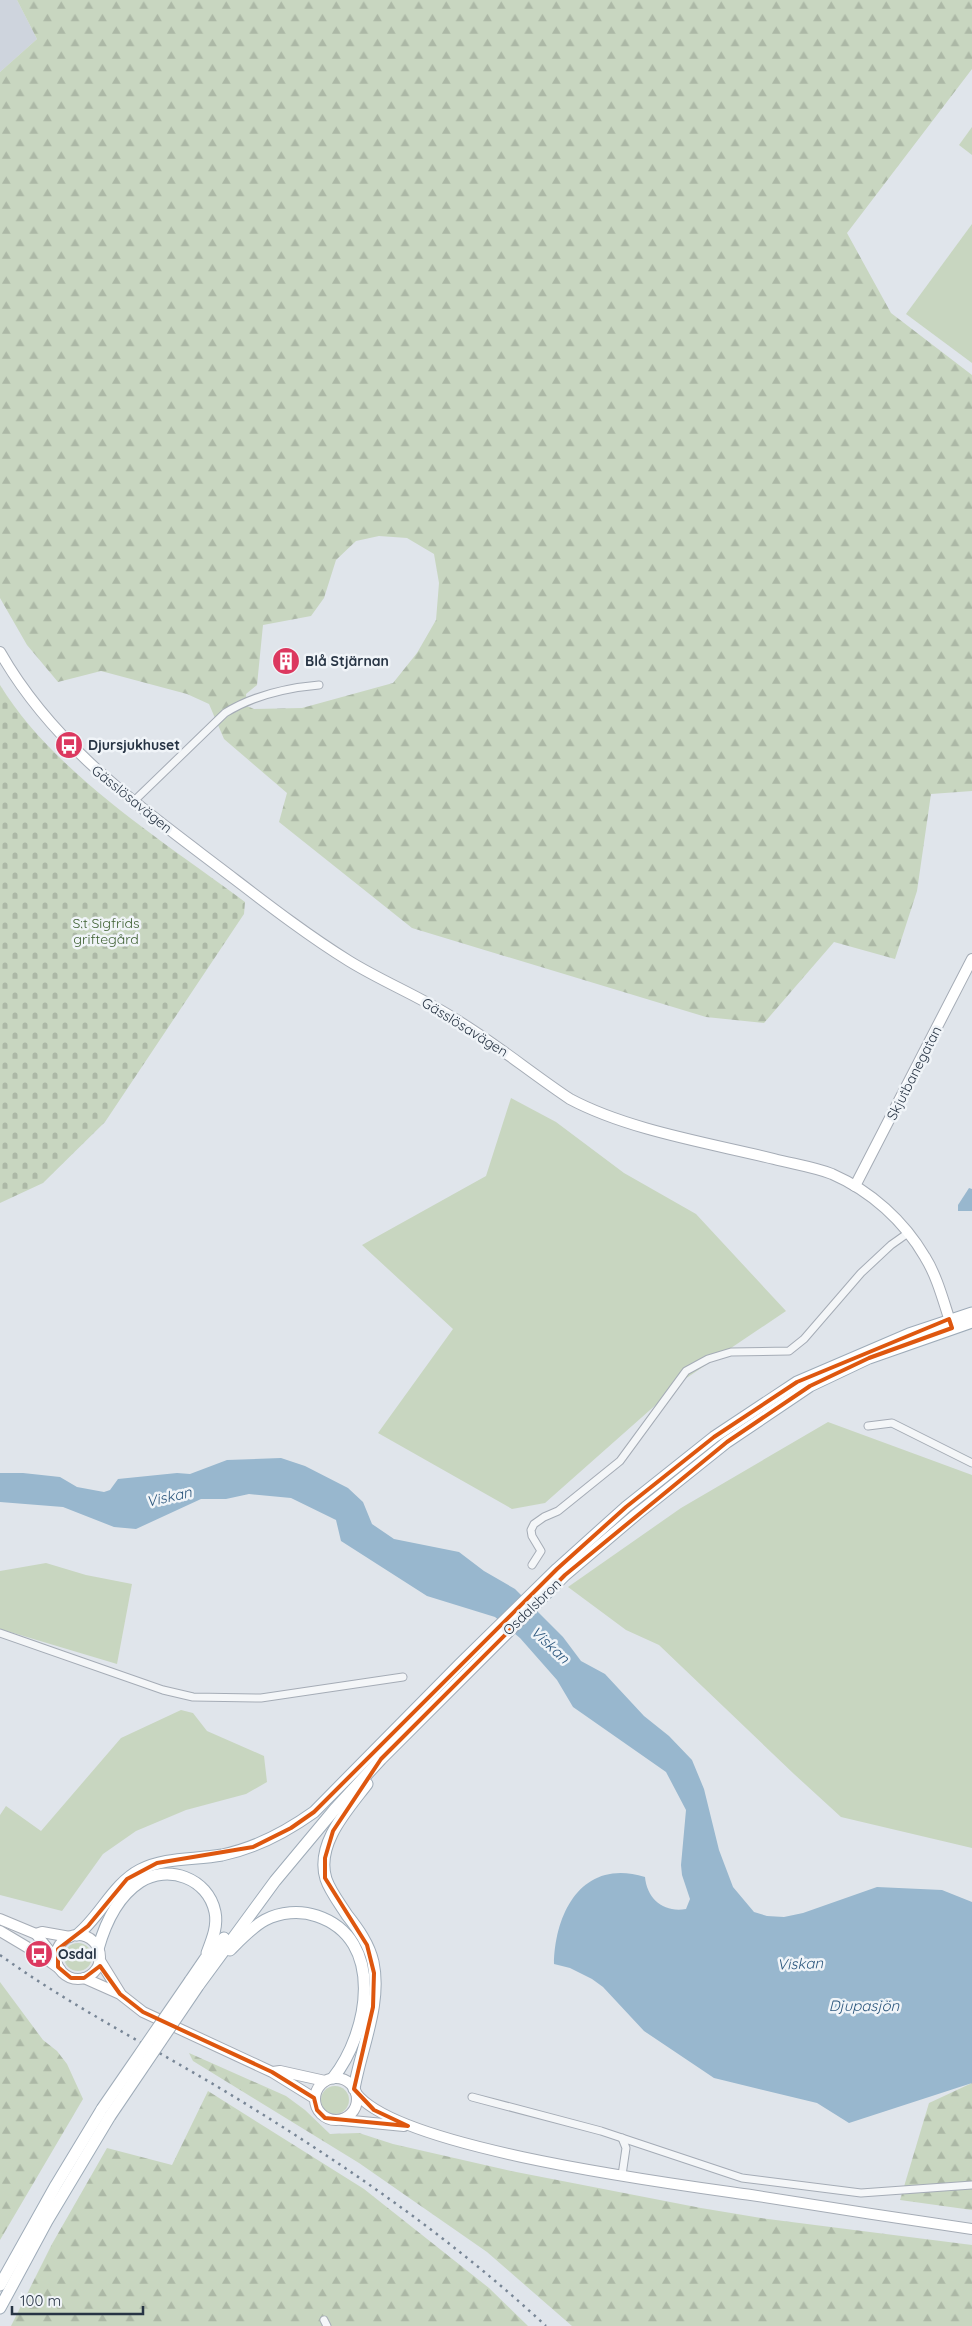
<svg xmlns="http://www.w3.org/2000/svg" width="972" height="2326" viewBox="0 0 972 2326" font-family="Quicksand,sans-serif">
<style>
.built{fill:#ced4dd}
.grass{fill:#c8d6c0}
.forest{fill:url(#forest-firs);fill-rule:evenodd}
.cemetery{fill:url(#cemetery-stones)}
.water{fill:#98b7ce}
.lines{fill:none;stroke-linecap:round;stroke-linejoin:round}
.street-casing{stroke:#a5acb6;stroke-width:9}
.secondary-casing{stroke:#a5acb6;stroke-width:12}
.primary-casing{stroke:#9eabb8;stroke-width:13}
.street{stroke:#f4f6f8;stroke-width:7}
.secondary{stroke:#fff;stroke-width:10}
.primary{stroke:#fff;stroke-width:11}
.rail{stroke:#788696;stroke-width:2.5;stroke-dasharray:2.5 5;stroke-linecap:butt}
.primary-bridge-casing{stroke:#9eabb8;stroke-width:13;stroke-linecap:butt}
.primary-bridge{stroke:#fff;stroke-width:11}
.marked{fill:none;stroke:#de570f;stroke-width:4;stroke-linejoin:round}
.labels{text-anchor:middle;stroke-width:5;stroke-linejoin:round;paint-order:stroke}
.poi-label{font-size:14px;font-weight:bold;fill:#273444;stroke:#f0f4f8;text-anchor:start}
.street-label{font-size:14px;fill:#273444;stroke:#f0f4f8}
.park-label{font-size:14px;fill:#3f6133;stroke:#f0f4f8}
.water-label{font-size:15px;font-style:italic;fill:#2c577d;stroke:#f0f4f8}
</style>
<defs>
<pattern id="forest-firs" width="22" height="20" patternUnits="userSpaceOnUse" patternTransform="scale(1.25)"><rect width="22" height="20" fill="#c8d6c0"/><path d="M5 1l3.5 6h-7zM16 11l3.5 6h-7z" fill="#acb8a6"/></pattern>
<pattern id="cemetery-stones" width="16" height="16" patternUnits="userSpaceOnUse" patternTransform="scale(1.25)"><rect width="16" height="16" fill="#c8d6c0"/><path d="M2 7V4a2 2 0 0 1 4 0v3zM10 15v-3a2 2 0 0 1 4 0v3z" fill="#acb8a6"/></pattern>
</defs>
<rect width="100%" height="100%" fill="#e0e5eb"/>
<!-- built -->
<polygon class="built" points="0,0 17,0 37,39 0,72"/>
<!-- grass -->
<g class="grass">
<polygon points="972,127 972,155 959,145"/>
<polygon points="972,224 972,363 906,314"/>
<polygon points="511,1098 556,1122 624,1173 696,1214 786,1311 685,1379 545,1503 512,1509 378,1433 453,1329 362,1245 486,1176"/>
<polygon points="828,1422 972,1475 972,1848 841,1817 794,1774 659,1645 626,1630 568,1587 681,1508"/>
<polygon points="46,1563 86,1575 132,1584 117,1664 0,1629 0,1571"/>
<polygon points="181,1710 193,1713 207,1731 264,1756 267,1782 246,1794 186,1810 136,1831 103,1854 62,1911 0,1895 0,1815 6,1806 41,1831 121,1738"/>
<circle cx="78" cy="1957" r="14"/>
<circle cx="335" cy="2100" r="14"/>
</g>
<!-- forest -->
<g class="forest">
<path d="M 17,0 L 972,0 L 972,69 L 847,233 L 891,313 L 972,375 L 972,791 L 931,794 L 917,891 L 895,959 L 834,942 L 764,1023 L 706,1017 L 412,928 L 279,822 L 287,793 L 224,739 L 209,704 L 187,694 L 101,671 L 58,682 L 27,645 L 0,598 L 0,72 L 37,39 ZM 379,536 L 407,538 L 434,554 L 439,583 L 436,620 L 417,653 L 393,683 L 302,708 L 254,709 L 247,706 L 246,694 L 257,685 L 263,625 L 311,616 L 324,598 L 336,560 L 356,541 Z"/>
<polygon points="0,1982 43,2040 57,2051 67,2064 83,2099 0,2240"/>
<polygon points="189,2053 286,2096 305,2110 330,2134 359,2133 393,2144 511,2171 701,2208 761,2218 972,2245 972,2326 572,2326 487,2252 359,2163 193,2061"/>
<polygon points="972,2083 972,2210 900,2200 929,2103"/>
<polygon points="208,2091 364,2189 489,2288 528,2326 11,2326 52,2244 107,2148 172,2165"/>
</g>
<!-- cemetery -->
<path class="cemetery" d="M 0,685 C 54,773 163,841 245,902 L 244,914 L 105,1122 L 43,1183 L 0,1203 Z"/>
<!-- water -->
<g class="water">
<polygon points="969,1188 972,1189 972,1211 958,1211 958,1205"/>
<path d="M 281,1458 L 305,1466 L 348,1488 L 363,1502 L 372,1524 L 394,1539 L 459,1552 L 484,1571 L 515,1589 L 563,1637 L 581,1661 L 605,1674 L 644,1716 L 669,1736 L 692,1760 L 704,1789 L 719,1850 L 733,1887 L 754,1912 L 767,1916 L 784,1917 L 803,1913 L 877,1887 L 942,1890 L 972,1902 L 972,2083 L 849,2123 L 817,2103 L 714,2078 L 644,2031 L 603,1987 L 592,1979 L 570,1968 L 554,1964 C 555,1910 584,1858 645,1877 C 647,1899 664,1913 686,1909 L 690,1899 L 682,1875 L 681,1865 L 686,1810 L 666,1772 L 573,1707 L 557,1680 L 520,1638 L 495,1617 L 427,1596 L 341,1541 L 336,1520 L 291,1498 L 249,1494 L 226,1499 L 201,1499 L 136,1529 L 114,1527 L 63,1507 L 0,1502 L 0,1473 L 23,1473 L 60,1477 L 77,1487 L 104,1492 L 110,1490 L 118,1479 L 177,1473 L 190,1474 L 227,1460 Z"/>
</g>
<g class="lines">
<!-- street casing -->
<g class="street-casing">
<g id="street">
<path d="M 134,801 L 225,713 C 254,695 285,688 319,685"/>
<polyline points="868,1426 892,1423 972,1463"/>
<polyline points="532,1565 541,1551 532,1536 531,1530 534,1524 544,1517 558,1511 620,1461 686,1371 708,1359 731,1352 789,1351 804,1339 861,1273 891,1245 908,1233"/>
<polyline points="0,1633 163,1690 193,1697 261,1698 403,1677"/>
<polyline points="472,2097 601,2131 742,2178 861,2193 972,2185"/>
<polyline points="622,2138 626,2148 622,2175"/>
<polyline points="324,2320 327,2326"/>
</g>
</g>
<!-- secondary casing -->
<g class="secondary-casing">
<g id="secondary">
<path d="M 0,652 C 53,745 136,804 220,868 C 262,900 304,933 349,961 C 383,982 421,997 455,1019 C 495,1043 531,1073 570,1099 C 628,1130 709,1143 774,1159 C 793,1164 814,1167 832,1174 C 871,1191 904,1221 925,1257 C 938,1278 944,1304 952,1327"/>
<polyline points="855,1186 972,959"/>
<polyline points="0,1919 36,1934 56,1959"/>
<polyline points="0,1931 42,1956 60,1969"/>
<polyline points="36,1934 42,1932 70,1937"/>
<circle cx="78" cy="1957" r="22"/>
<polyline points="99,1959 120,1993"/>
<polyline points="84,1978 120,1994 143,2012 272,2072 314,2098"/>
<polyline points="273,2072 280,2071 325,2081"/>
<circle cx="336" cy="2099" r="21"/>
<path d="M 356,2093 C 398,2149 675,2184 751,2195 C 825,2207 898,2218 972,2229"/>
<polyline points="342,2120 404,2126"/>
</g>
</g>
<!-- primary casing -->
<g class="primary-casing">
<g id="primary">
<path d="M 77,1935 C 100,1917 113,1884 140,1870 C 165,1857 194,1860 222,1855 C 256,1848 286,1832 314,1812 L 460,1664 L 557,1569 L 626,1507 L 714,1437 L 797,1382 L 909,1334 L 972,1313"/>
<path d="M 98,1949 C 105,1924 117,1897 140,1882 C 168,1864 208,1878 215,1912 C 218,1926 212,1940 207,1953"/>
<path d="M 230,1950 C 241,1939 252,1927 265,1920 C 280,1912 300,1910 317,1916 C 386,1939 369,2033 333,2078"/>
<polyline points="190,1981 205,1959 224,1938"/>
<polyline points="198,1986 275,1881 335,1809 381,1759 565,1575 637,1514 727,1442 810,1386 869,1358 972,1322"/>
<path d="M 354,2089 C 361,2048 382,2004 373,1962 C 369,1944 358,1929 347,1915 C 340,1904 330,1891 326,1879 C 315,1844 348,1809 367,1784"/>
<polyline points="0,2285 56,2185 102,2109"/>
<polyline points="0,2308 47,2221 110,2116"/>
</g>
</g>
<!-- street -->
<use href="#street" class="street"/>
<!-- secondary -->
<use href="#secondary" class="secondary"/>
<!-- primary -->
<use href="#primary" class="primary"/>
<!-- rail -->
<path class="rail" d="M 0,1955 C 71,2006 148,2045 223,2090 C 337,2159 448,2235 546,2326"/>
<!-- primary-bridge casing -->
<g class="primary-bridge-casing">
<g id="primary-bridge">
<polyline points="102,2109 190,1981"/>
<polyline points="110,2116 198,1986"/>
</g>
</g>
<!-- primary-bridge -->
<use href="#primary-bridge" class="primary-bridge"/>
</g>
<!-- marked area -->
<path class="marked" d="M 949,1319 L 952,1328 L 869,1358 L 810,1386 L 727,1442 L 565,1575 L 381,1759 L 333,1831 L 325,1858 L 325,1878 L 367,1945 L 374,1973 L 373,2007 L 354,2089 L 374,2110 L 408,2126 L 325,2118 L 317,2110 L 314,2098 L 272,2072 L 143,2012 L 120,1994 L 100,1966 L 84,1978 L 71,1978 L 58,1967 L 58,1949 L 88,1926 L 127,1879 L 157,1863 L 253,1847 L 291,1828 L 314,1812 L 557,1569 L 626,1507 L 714,1437 L 797,1382 Z"/>
<!-- icons -->
<defs>
<g id="building-disc" transform="scale(1.4375)"><circle r="9.5" fill="#dc385f" stroke="#f0f4f8"/><path d="M-4-6H4V6H1V3H-1V6H-4ZM-2.5-4.3h1.7v1.8h-1.7ZM.8-4.3h1.7v1.8H.8ZM-2.5-1h1.7V.8h-1.7ZM.8-1h1.7V.8H.8Z" fill="#fff"/></g>
<g id="bus-disc" transform="scale(1.4375)"><circle r="9.5" fill="#dc385f" stroke="#f0f4f8"/><path d="M-5-6H5V4H4V6H2V4H-2V6H-4V4H-5ZM-3.5-4V0h7V-4ZM-3.5 1.2v1.5H-2V1.2ZM2 1.2v1.5H3.5V1.2Z" fill="#fff"/></g>
</defs>
<g fill-rule="evenodd">
<use href="#building-disc" x="286" y="661"/>
<use href="#bus-disc" x="69" y="745"/>
<use href="#bus-disc" x="39" y="1954"/>
</g>
<g class="labels">
<!-- poi labels -->
<g class="poi-label">
<text x="305" y="666">Blå Stjärnan</text>
<text x="88" y="750">Djursjukhuset</text>
<text x="58" y="1959">Osdal</text>
</g>
<!-- street labels -->
<g class="street-label">
<text transform="translate(132 799) rotate(39)" y="5">Gässlösavägen</text>
<text transform="translate(465 1027) rotate(32)" y="5">Gässlösavägen</text>
<text transform="translate(914 1073) rotate(-63)" y="5">Skjutbanegatan</text>
<text transform="translate(532 1607) rotate(-44)" y="5">Osdalsbron</text>
</g>
<!-- park labels -->
<g class="park-label">
<text x="106" y="928">S:t Sigfrids<tspan x="106" dy="16">griftegård</tspan></text>
</g>
<!-- water labels -->
<g class="water-label">
<text transform="translate(169 1497) rotate(-13)" y="5">Viskan</text>
<text transform="translate(550 1645) rotate(43)" y="5">Viskan</text>
<text transform="translate(800 1964) rotate(-2)" y="5">Viskan</text>
<text x="864" y="2011">Djupasjön</text>
</g>
</g>
<!-- scale -->
<path d="M12 2306v8h131v-8" fill="none" stroke="#273444" stroke-width="2.5"/>
<text x="20" y="2306" font-size="15" fill="#273444" stroke="#f0f4f8" stroke-width="4" paint-order="stroke">100 m</text>
</svg>
